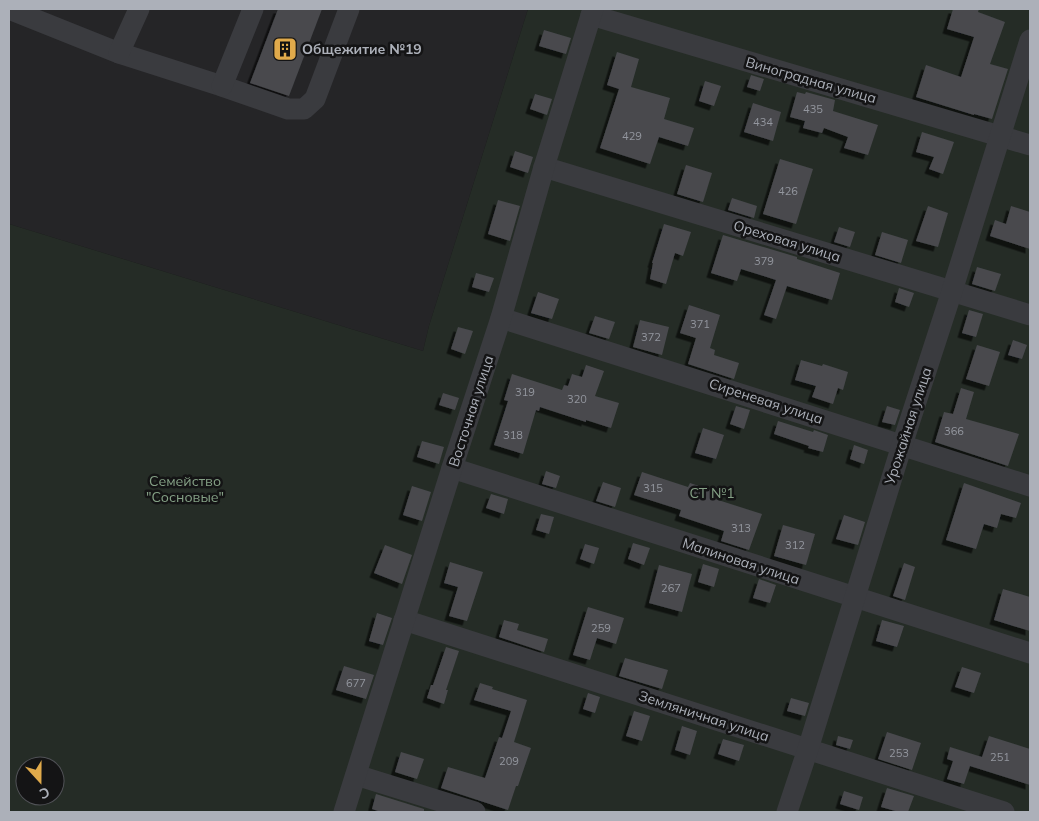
<svg xmlns="http://www.w3.org/2000/svg" width="1039" height="821" viewBox="0 0 1039 821" font-family="Mulish,sans-serif">
<style>
.built{fill:#252527}
.green{fill:#252c26;fill-rule:evenodd}
.building{fill:#48494d;filter:url(#shadow)}
.lines{fill:none;stroke-linecap:round;stroke-linejoin:round}
.minor{stroke:#3a3b3f;stroke-width:21}
.labels{text-anchor:middle;stroke-width:5;stroke-linejoin:round;paint-order:stroke}
.number-label{font-size:11px;fill:#93969e}
.poi-label{font-size:14px;font-weight:bold;fill:#acb0b9;stroke:#141415;text-anchor:start}
.street-label{font-size:14px;fill:#acb0b9;stroke:#141415}
.park-label{font-size:14px;fill:#85a186;stroke:#141415}
</style>
<defs>
<filter id="shadow"><feDropShadow dx="-4.5" dy="4.5" stdDeviation="0" flood-color="#0009"/></filter>
</defs>
<rect width="100%" height="100%" fill="#19191a"/>
<!-- built -->
<polygon class="built" points="9,9 528,9 429,326 423,351 9,224"/>
<!-- green -->
<path class="green" d="M 528,9 L 1030,9 L 1030,812 L 9,812 L 9,224 L 423,351 L 429,326 ZM 25,766 L 55,766 L 55,796 L 25,796 Z"/>
<!-- building -->
<g class="building">
<polygon points="278,9 322,9 289,96 250,83"/>
<polygon points="953,9 979,9 978,12 1005,22 990,64 1008,69 992,119 974,114 974,115 916,97 926,65 961,77 974,37 947,29"/>
<polygon points="544,30 571,38 566,54 539,46"/>
<polygon points="617,52 639,59 631,87 670,98 664,119 694,128 688,146 659,137 650,164 600,148 619,89 607,85"/>
<polygon points="751,75 764,79 760,91 747,87"/>
<polygon points="705,81 721,86 714,106 699,101"/>
<polygon points="797,92 805,94 806,92 835,100 833,111 878,125 868,155 844,148 848,137 824,128 822,133 803,128 805,121 790,117"/>
<polygon points="535,94 552,99 547,115 530,109"/>
<polygon points="753,103 781,112 773,141 744,132"/>
<polygon points="922,132 954,142 943,174 929,169 934,157 916,152"/>
<polygon points="515,151 533,157 528,173 510,167"/>
<polygon points="780,159 813,169 796,224 763,214"/>
<polygon points="686,165 712,173 703,202 677,194"/>
<polygon points="732,198 757,206 754,218 728,210"/>
<polygon points="498,200 520,206 510,241 488,234"/>
<polygon points="928,206 948,213 938,247 916,241"/>
<polygon points="1011,206 1030,212 1030,249 990,236 995,220 1006,224"/>
<polygon points="664,224 691,232 683,256 675,253 666,284 650,279 653,263 652,263"/>
<polygon points="839,227 855,232 850,247 834,242"/>
<polygon points="882,232 908,240 901,263 875,255"/>
<polygon points="723,235 797,257 797,259 840,273 832,300 787,286 776,319 764,315 776,280 741,269 737,281 711,273"/>
<polygon points="977,267 1001,274 995,291 972,284"/>
<polygon points="476,273 494,278 489,292 472,287"/>
<polygon points="899,288 914,293 909,307 895,302"/>
<polygon points="538,292 559,299 552,319 531,313"/>
<polygon points="689,305 720,315 710,348 715,350 714,355 739,363 734,379 688,364 696,338 680,333"/>
<polygon points="969,310 983,314 976,337 962,333"/>
<polygon points="595,316 615,322 609,339 589,333"/>
<polygon points="640,320 669,327 662,355 633,347"/>
<polygon points="458,327 473,331 465,354 451,349"/>
<polygon points="1013,340 1027,345 1022,359 1008,355"/>
<polygon points="977,345 1000,352 989,386 966,379"/>
<polygon points="801,360 822,366 823,364 848,372 843,390 838,388 833,404 812,397 816,386 795,380"/>
<polygon points="586,365 604,371 595,396 619,403 611,428 586,420 586,422 540,407 539,411 536,410 523,454 494,445 508,401 504,400 512,374 562,390 564,385 568,386 572,374 582,377"/>
<polygon points="961,388 974,392 966,419 1019,434 1008,466 935,442 944,412 953,414"/>
<polygon points="443,393 459,398 455,410 439,405"/>
<polygon points="736,406 750,410 744,429 730,424"/>
<polygon points="887,406 900,410 895,425 882,422"/>
<polygon points="778,421 813,432 814,430 828,435 823,452 808,448 809,446 774,434"/>
<polygon points="703,428 724,435 716,459 695,453"/>
<polygon points="422,441 444,447 439,464 417,457"/>
<polygon points="854,445 868,450 864,464 850,459"/>
<polygon points="546,471 560,476 556,488 542,484"/>
<polygon points="642,472 688,487 690,483 717,492 715,499 762,514 749,550 721,541 724,531 679,516 681,510 634,495"/>
<polygon points="603,482 621,488 615,507 596,501"/>
<polygon points="964,483 1021,503 1016,518 1001,514 997,528 984,524 976,549 946,540"/>
<polygon points="412,486 431,492 422,521 403,515"/>
<polygon points="491,494 508,499 504,514 486,508"/>
<polygon points="541,514 554,517 549,534 536,530"/>
<polygon points="844,515 865,522 858,545 836,539"/>
<polygon points="783,525 815,534 806,565 774,556"/>
<polygon points="633,543 650,548 644,565 628,559"/>
<polygon points="585,544 599,548 594,564 580,559"/>
<polygon points="385,545 412,555 402,584 374,573"/>
<polygon points="450,562 483,572 467,621 449,616 458,587 444,583"/>
<polygon points="904,563 915,567 905,600 893,596"/>
<polygon points="703,564 719,569 714,587 698,582"/>
<polygon points="659,565 692,574 682,612 649,603"/>
<polygon points="759,579 776,585 770,603 753,598"/>
<polygon points="1003,589 1030,597 1030,631 994,620"/>
<polygon points="588,607 624,618 616,644 597,638 590,660 573,655"/>
<polygon points="377,613 392,618 383,645 369,641"/>
<polygon points="504,620 519,624 517,630 548,639 544,652 499,637"/>
<polygon points="882,620 904,626 897,647 876,641"/>
<polygon points="446,647 459,651 446,690 448,690 444,704 427,698 431,685 433,685"/>
<polygon points="625,658 668,670 662,689 619,676"/>
<polygon points="344,666 374,675 366,699 336,690"/>
<polygon points="962,667 981,673 974,693 955,687"/>
<polygon points="480,683 493,687 492,689 527,700 514,742 531,748 518,786 516,786 508,810 441,788 448,767 485,778 499,737 502,738 511,711 474,700"/>
<polygon points="588,693 600,697 595,713 583,709"/>
<polygon points="791,698 809,703 805,716 787,711"/>
<polygon points="634,711 650,716 642,741 626,736"/>
<polygon points="682,726 697,731 690,755 675,750"/>
<polygon points="887,732 921,743 912,770 878,759"/>
<polygon points="838,736 853,740 850,749 836,745"/>
<polygon points="989,736 1030,749 1030,785 970,766 964,784 947,779 953,761 947,759 950,747 982,757"/>
<polygon points="723,739 744,745 739,761 718,754"/>
<polygon points="401,752 424,759 417,779 395,772"/>
<polygon points="887,788 914,796 908,812 899,812 881,807"/>
<polygon points="844,791 863,797 859,810 840,804"/>
<polygon points="376,794 424,809 424,812 381,812 372,809"/>
</g>
<g class="lines">
<!-- minor -->
<g class="minor">
<polyline points="9,9 119,53 222,86 288,109 304,109 315,99 349,9"/>
<polyline points="591,15 1030,145"/>
<polyline points="119,53 139,9"/>
<polyline points="222,86 253,9"/>
<polyline points="544,167 1030,315"/>
<polyline points="501,318 1030,486"/>
<polyline points="452,468 1030,653"/>
<polyline points="404,620 1004,812"/>
<polyline points="356,775 475,812"/>
<polyline points="344,812 452,468 501,318 544,167 593,9"/>
<polyline points="787,812 808,749 902,445 952,291 1030,40"/>
</g>
</g>
<!-- icons -->
<defs>
<g id="building-square" transform="scale(1.25)"><rect x="-9" y="-9" width="18" height="18" rx="4" fill="#e0aa4b" stroke="#141415"/><path d="M-4-6H4V6H1V3H-1V6H-4ZM-2.5-4.3h1.7v1.8h-1.7ZM.8-4.3h1.7v1.8H.8ZM-2.5-1h1.7V.8h-1.7ZM.8-1h1.7V.8H.8Z" fill="#111"/></g>
</defs>
<g fill-rule="evenodd">
<use href="#building-square" x="285" y="49"/>
</g>
<g class="labels">
<!-- number labels -->
<g class="number-label">
<text x="813" y="113">435</text>
<text x="763" y="126">434</text>
<text x="632" y="140">429</text>
<text x="788" y="195">426</text>
<text x="764" y="265">379</text>
<text x="700" y="328">371</text>
<text x="651" y="341">372</text>
<text x="525" y="396">319</text>
<text x="577" y="403">320</text>
<text x="954" y="435">366</text>
<text x="513" y="439">318</text>
<text x="653" y="492">315</text>
<text x="741" y="532">313</text>
<text x="795" y="549">312</text>
<text x="671" y="592">267</text>
<text x="601" y="632">259</text>
<text x="356" y="687">677</text>
<text x="899" y="757">253</text>
<text x="1000" y="761">251</text>
<text x="509" y="765">209</text>
</g>
<!-- poi labels -->
<g class="poi-label">
<text x="302" y="54">Общежитие №19</text>
</g>
<!-- street labels -->
<g class="street-label">
<text transform="translate(811 80) rotate(16)" y="5">Виноградная улица</text>
<text transform="translate(787 241) rotate(17)" y="5">Ореховая улица</text>
<text transform="translate(766 401) rotate(18)" y="5">Сиреневая улица</text>
<text transform="translate(471 411) rotate(-72)" y="5">Восточная улица</text>
<text transform="translate(908 426) rotate(-72)" y="5">Урожайная улица</text>
<text transform="translate(741 561) rotate(18)" y="5">Малиновая улица</text>
<text transform="translate(704 716) rotate(18)" y="5">Земляничная улица</text>
</g>
<!-- park labels -->
<g class="park-label">
<text x="185" y="486">Семейство<tspan x="185" dy="16">"Сосновые"</tspan></text>
<text x="712" y="498">СТ №1</text>
</g>
</g>
<!-- border -->
<rect width="1039" height="821" fill="none" stroke="#acb0b9" stroke-width="20"/>
<!-- north arrow -->
<g transform="translate(40 781) rotate(159)"><circle r="24" fill="#141415" stroke="#515257"/>
<path d="M0-4L9 19L0 12L-9 19Z" fill="#e0aa4b"/>
<text y="-8" font-size="14" font-weight="bold" text-anchor="middle" fill="#acb0b9">С</text>
</g>
</svg>
